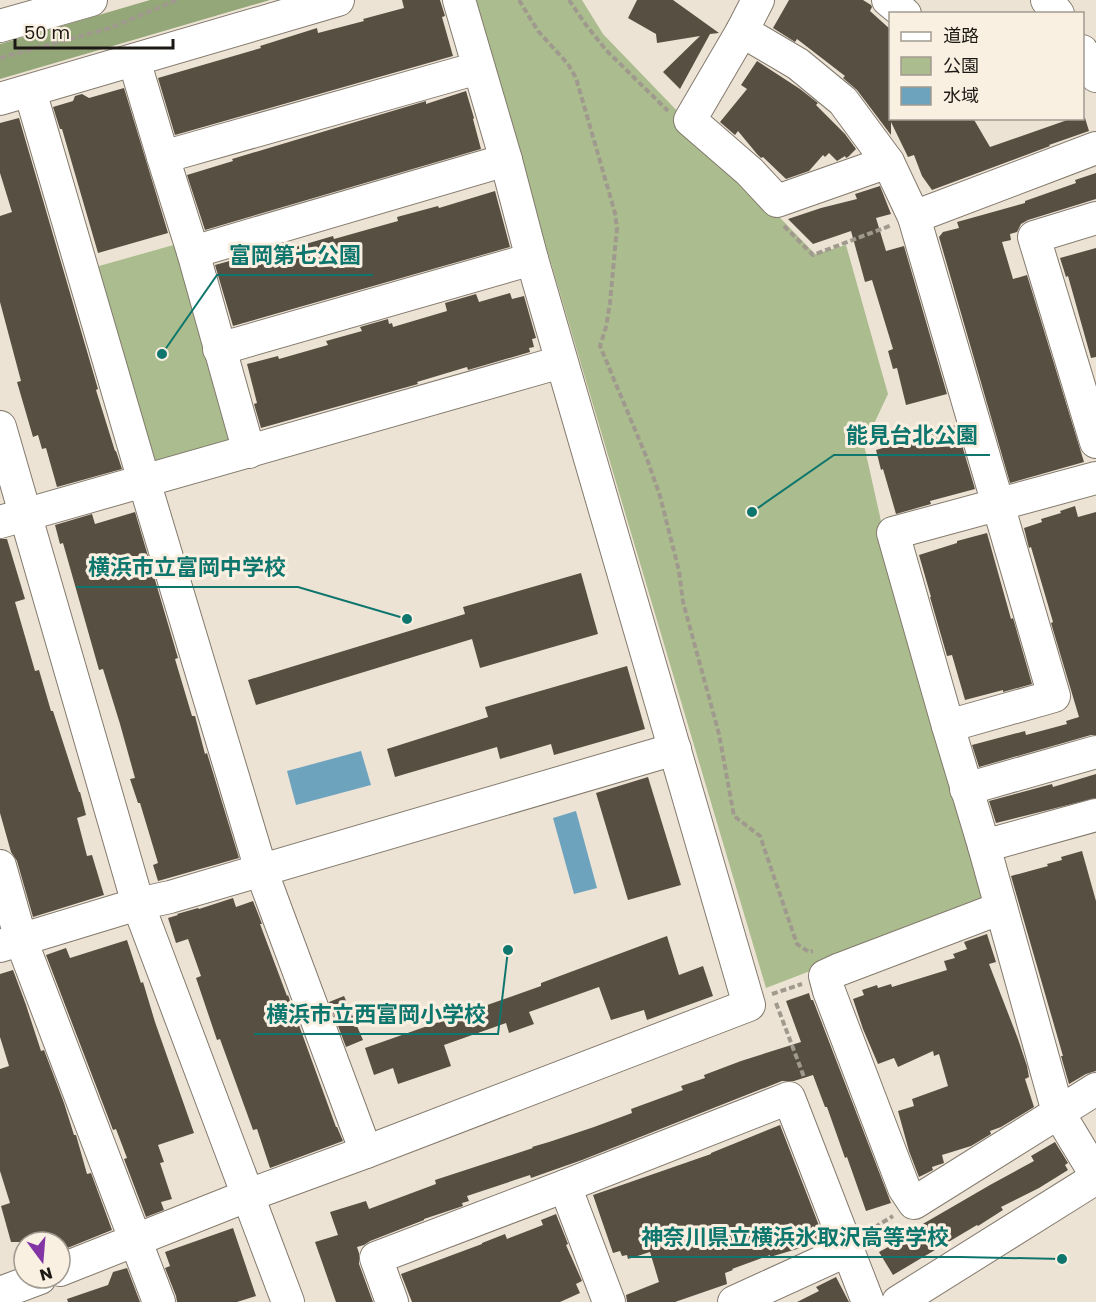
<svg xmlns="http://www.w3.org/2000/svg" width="1096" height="1302" viewBox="0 0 1096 1302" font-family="Poppins,'Noto Sans JP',sans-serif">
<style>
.green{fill:#abbd8e}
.forest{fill:#94a778}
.water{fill:#6ea3be}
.building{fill:#584f43}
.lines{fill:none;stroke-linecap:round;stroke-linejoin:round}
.minor-casing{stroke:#837a6d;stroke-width:34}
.path{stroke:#a0998e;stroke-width:4;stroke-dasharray:6 3;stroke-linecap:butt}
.minor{stroke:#fff;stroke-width:32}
.leader{fill:none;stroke:#0f766e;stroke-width:2}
.callout-dot{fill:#0f766e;stroke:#faf0e2;stroke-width:2}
.callout-label{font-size:22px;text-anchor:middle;font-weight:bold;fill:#0f766e;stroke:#faf0e2;stroke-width:6;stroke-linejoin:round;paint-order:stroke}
</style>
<rect width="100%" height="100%" fill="#ede3d5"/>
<!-- green -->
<g class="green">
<polygon points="473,0 582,0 603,34 815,254 846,245 888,394 864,445 894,579 992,901 766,988"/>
<polygon points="177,244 233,441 148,465 92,268"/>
</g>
<!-- forest -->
<polygon class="forest" points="150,0 270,0 0,79 0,44"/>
<!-- water -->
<g class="water">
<polygon points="361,751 371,785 296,805 287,771"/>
<polygon points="576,811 597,888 574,894 553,818"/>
</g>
<!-- building -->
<g class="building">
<polygon points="402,0 440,0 445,16 442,17 453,56 175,135 158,78 261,48 260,46 317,28 318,33 364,21 363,19 404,8"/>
<polygon points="637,0 673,0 719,33 710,34 680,89 663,72 700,36 657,43 656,34 628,18"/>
<polygon points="789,0 863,0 871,5 872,7 870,11 891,30 891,118 973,118 990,147 1073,118 1085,118 1089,131 1049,145 1050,146 932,190 922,176 914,155 908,157 891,122 891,135 857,90 843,78 845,76 797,39 795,42 773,28"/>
<polygon points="757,61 800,89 818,103 816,105 845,134 856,149 848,157 846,158 845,156 837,161 829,153 825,157 823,155 809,171 786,179 763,157 761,158 757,154 738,131 735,135 720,122 747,89 741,85"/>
<polygon points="124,88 168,233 98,253 62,129 60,129 53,107 73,101 75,96 82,94 89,98"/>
<polygon points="466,91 474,118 473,119 481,149 205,230 187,175 233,161 232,159 352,123 426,101 426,104"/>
<polygon points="19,118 98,389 96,390 115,451 116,451 122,469 57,487 46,448 42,449 38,435 33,437 17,382 21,381 0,302 0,216 12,212 0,173 0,123"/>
<polygon points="1096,173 1096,199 1028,220 1021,224 1017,232 1010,234 1011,240 1002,242 1013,279 1027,275 1084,462 1010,483 939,237 943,232 959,228 957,222 1025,203 1025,201 1076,183 1075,180"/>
<polygon points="880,186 891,214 876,218 886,251 904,246 947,394 906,405 897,368 893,369 888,351 893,349 872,280 865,282 851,231 813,244 788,219 821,208 857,199 855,194"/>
<polygon points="495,191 510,247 233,326 215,265 233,260 234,265 333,236 334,239 398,221 397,217 438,206 439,208"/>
<polygon points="1096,248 1096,357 1091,358 1068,276 1066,277 1060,258"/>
<polygon points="510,293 512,299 524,296 536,338 532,339 534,347 529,348 530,352 468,370 467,367 417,382 418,384 261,428 254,404 257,403 247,364 278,356 279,359 328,345 326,341 362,331 360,327 388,319 389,324 392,323 393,327 447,311 445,303 476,294 479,302"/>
<polygon points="956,425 975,489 930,501 931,504 896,514 883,469 881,470 876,450 921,437 921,435"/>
<polygon points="1075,506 1078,517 1096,512 1096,735 1091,735 979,767 972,745 1025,731 1026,735 1067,724 1066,721 1079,717 1051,623 1053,622 1031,547 1029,548 1024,528 1042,522 1041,519 1061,513 1060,511"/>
<polygon points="135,512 178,658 175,659 192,716 195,716 205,754 207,753 239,858 158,881 153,865 158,863 140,803 138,803 130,779 135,778 120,724 103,669 99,670 63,543 60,544 55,525 92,514 95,524"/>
<polygon points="987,533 1011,619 1013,618 1032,684 1003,692 1003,690 965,700 952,655 947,656 930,597 931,597 919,555 957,543 957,541"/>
<polygon points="0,539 7,539 25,599 15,602 35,671 39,670 51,711 53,711 79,792 80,792 86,815 77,818 87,856 92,855 104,895 33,917 17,861 11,852 0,813"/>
<polygon points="581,573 598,634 480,668 472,639 256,705 248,680 465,614 463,607"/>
<polygon points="627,666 645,729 554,755 551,744 500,759 497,747 395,777 387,749 488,717 485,707"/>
<polygon points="1096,774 1096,798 996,823 989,801 1052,784 1053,787"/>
<polygon points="648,777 681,885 628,900 596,793"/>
<polygon points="1082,851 1096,901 1096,1071 1086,1074 1069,1084 1061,1056 1063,1056 1011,876 1048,866 1047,864 1062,860 1061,857"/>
<polygon points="233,898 236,907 253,901 262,924 260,924 287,996 288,995 336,1127 337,1127 343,1141 270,1168 257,1129 253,1130 220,1039 217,1040 196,978 201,976 188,939 176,943 168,918 178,915 177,914 198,908 199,909"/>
<polygon points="987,934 996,962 989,964 1018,1039 1027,1066 1029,1077 1025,1079 1034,1107 1001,1127 990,1131 991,1134 971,1146 942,1155 944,1163 932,1167 933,1170 919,1177 909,1151 898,1111 914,1106 912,1099 948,1086 939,1054 934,1056 933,1051 898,1067 894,1058 878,1064 863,1029 853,999 864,995 862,990 877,985 878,988 891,984 892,987 947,970 944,961 955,958 953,954 967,949 964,942"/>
<polygon points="667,936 679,975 703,966 713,996 647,1020 644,1010 611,1020 599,987 529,1012 534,1024 509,1033 506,1023 444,1045 451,1066 398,1084 393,1068 374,1075 365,1048 541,986 541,983"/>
<polygon points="127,940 141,983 143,982 155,1022 194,1133 158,1145 164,1162 160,1163 172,1199 161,1202 164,1210 146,1217 124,1159 127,1158 116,1129 113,1130 46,955 66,948 70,958"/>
<polygon points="13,970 26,1005 41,1051 44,1050 64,1103 74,1135 76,1135 87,1174 91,1173 112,1230 60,1251 60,1242 11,1242 1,1206 10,1203 0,1171 0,1069 9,1066 0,1037 0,974"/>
<polygon points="809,993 811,1000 813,1000 891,1203 866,1211 847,1157 845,1158 827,1107 825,1107 813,1075 794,1081 782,1081 582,1160 531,1178 530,1175 467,1196 469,1201 462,1203 463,1206 424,1219 424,1220 370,1241 364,1245 357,1247 359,1253 359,1264 373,1302 336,1302 315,1242 338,1235 330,1212 366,1201 369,1209 436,1184 435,1180 533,1148 532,1147 549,1142 594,1127 632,1113 631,1109 683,1090 681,1086 705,1078 704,1075 741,1061 801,1042 786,1001"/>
<polygon points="344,996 363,1040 346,1047 329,1002"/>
<polygon points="780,1125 818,1223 824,1241 770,1257 770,1255 732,1269 733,1270 725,1273 727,1284 675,1302 627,1302 626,1295 659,1282 650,1252 628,1259 627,1255 622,1256 620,1251 613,1253 593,1195 711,1154 711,1153"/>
<polygon points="1055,1142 1068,1163 1065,1165 1068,1170 1039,1188 1001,1207 1003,1210 978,1226 977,1225 893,1275 879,1252 923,1228 921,1225 990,1185 1034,1161 1031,1156"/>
<polygon points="556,1214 568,1244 566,1245 582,1281 576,1284 580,1293 560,1302 412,1302 401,1274 482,1244 482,1243 505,1234 507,1239 543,1225 541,1220"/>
<polygon points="233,1228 256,1296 237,1302 177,1302 176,1296 165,1268 170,1266 165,1252"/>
<polygon points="127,1268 140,1302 68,1302 67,1299 108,1285 113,1272"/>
<polygon points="836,1277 849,1302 797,1302 819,1291 816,1287"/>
</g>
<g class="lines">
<!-- minor casing -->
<g class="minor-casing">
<g id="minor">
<polyline points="758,0 742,31 690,120 750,172 777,201 888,162"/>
<polyline points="888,0 905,14"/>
<polyline points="1047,0 1058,14"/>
<polyline points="0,26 91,0"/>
<polyline points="742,31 798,64 843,101 888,162 914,217 1054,696 948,726"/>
<polyline points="1082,51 1096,76"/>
<polyline points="134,60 163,157 193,252 249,452"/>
<polyline points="30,91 144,481 261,870 366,1152"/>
<polyline points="0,99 338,0"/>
<polyline points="163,157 478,68"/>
<polyline points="914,217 1096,148"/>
<polyline points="1096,218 1034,237 1096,442"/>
<polyline points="193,252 506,160"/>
<polyline points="219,349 532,259"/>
<polyline points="0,427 138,904 288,1302"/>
<polyline points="1096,478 893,533 948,726 984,846 1058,1112 1096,1175"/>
<polyline points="0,522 561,362"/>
<polyline points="966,789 1096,752"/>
<polyline points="984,846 1096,815"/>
<polyline points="0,866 21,940 159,1302"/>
<polyline points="1001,908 838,970 825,976 829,991 904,1188 914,1203 1096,1089"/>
<polyline points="0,946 138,904 170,897 675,749"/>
<polyline points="565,1186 609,1302"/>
<polyline points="60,1270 249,1195 366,1152 749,1005 532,259 506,160 459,0"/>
<polyline points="0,1293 40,1278"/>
<polyline points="392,1302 376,1258 565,1186 789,1098 868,1302"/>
<polyline points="734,1302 848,1250"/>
<polyline points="898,1302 1096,1178"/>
</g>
</g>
<!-- path -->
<g class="path">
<polyline points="519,0 538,31 568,64 576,78 615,213 617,228 616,238 610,303 606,327 600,346 646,456 660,496 679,571 683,602 719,734 734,816 760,836 797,944 809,952 813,951"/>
<polyline points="569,0 586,25 606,50 668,111"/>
<polyline points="0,58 110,28 177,0"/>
<polyline points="784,226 813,255 892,225"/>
<polyline points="772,994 802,984"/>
<polyline points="776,1003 804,1077"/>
<polyline points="867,1232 893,1216"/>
</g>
<!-- minor -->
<use href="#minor" class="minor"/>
</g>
<!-- callouts -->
<path class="leader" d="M162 354L217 275H373M752 512L834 455H990M407 619L298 587H76M508 950L498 1034H254M1062 1259L961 1257H629"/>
<g class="callout-dot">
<circle cx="162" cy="354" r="6"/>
<circle cx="752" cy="512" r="6"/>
<circle cx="407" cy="619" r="6"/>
<circle cx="508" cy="950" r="6"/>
<circle cx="1062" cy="1259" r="6"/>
</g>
<g class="callout-label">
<text x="295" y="263">富岡第七公園</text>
<text x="912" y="443">能見台北公園</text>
<text x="187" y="575">横浜市立富岡中学校</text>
<text x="376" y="1022">横浜市立西富岡小学校</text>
<text x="795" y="1245">神奈川県立横浜氷取沢高等学校</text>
</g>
<!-- legend -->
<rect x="889" y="12" width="195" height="108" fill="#faf0e2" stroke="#a19a90" stroke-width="1.5"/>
<rect x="901" y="32" width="30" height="9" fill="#ffffff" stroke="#a19a90" stroke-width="1.5"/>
<text x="943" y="42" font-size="18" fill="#1c1914">道路</text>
<rect x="901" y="57" width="30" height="18" fill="#abbd8e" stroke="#a19a90" stroke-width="1.5"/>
<text x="943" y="72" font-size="18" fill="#1c1914">公園</text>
<rect x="901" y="87" width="30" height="18" fill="#6ea3be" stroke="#a19a90" stroke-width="1.5"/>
<text x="943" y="102" font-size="18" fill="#1c1914">水域</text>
<!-- north arrow -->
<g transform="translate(42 1260) rotate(164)"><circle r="28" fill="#faf0e2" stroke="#a19a90" stroke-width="1.5"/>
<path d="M0-4.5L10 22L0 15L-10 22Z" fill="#8335a6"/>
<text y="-9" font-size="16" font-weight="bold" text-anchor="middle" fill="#1c1914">N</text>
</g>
<!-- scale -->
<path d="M15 39v9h158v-9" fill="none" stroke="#1c1914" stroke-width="3"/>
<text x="24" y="39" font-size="18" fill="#1c1914" stroke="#faf0e2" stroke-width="4.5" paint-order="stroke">50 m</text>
</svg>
